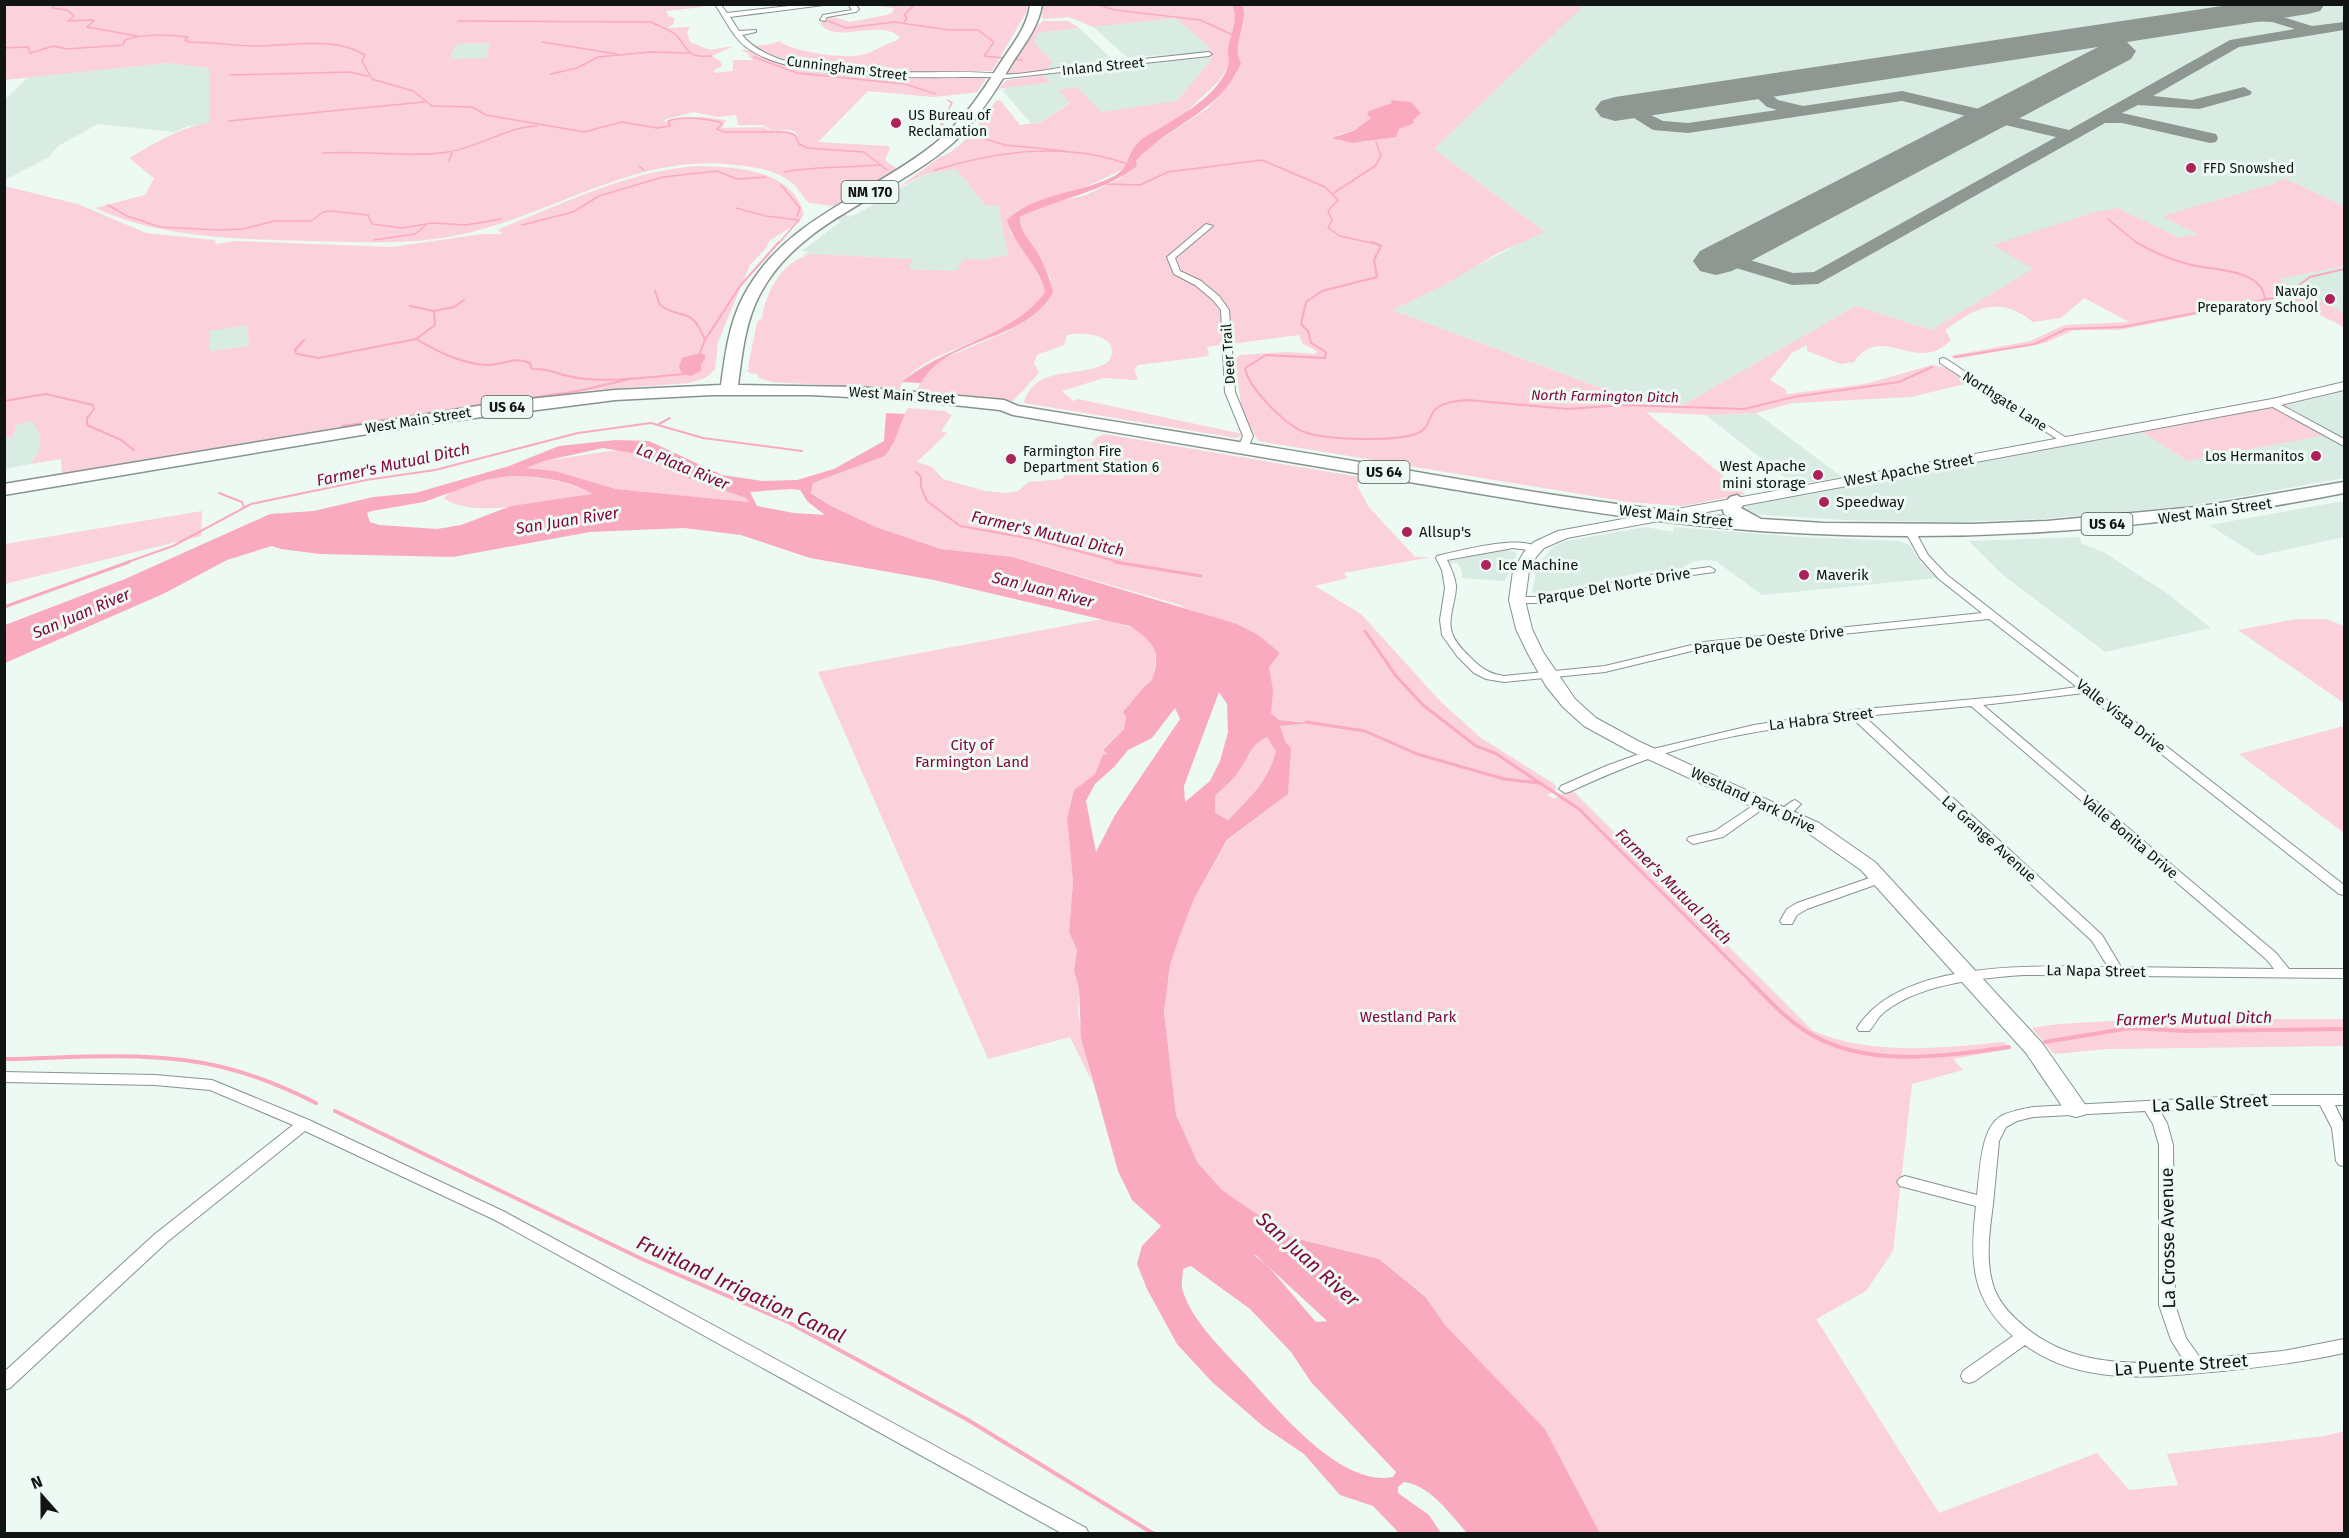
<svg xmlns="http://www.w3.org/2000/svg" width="2349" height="1538" viewBox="0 0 2349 1538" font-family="'Fira Sans',sans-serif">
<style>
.built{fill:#d8ece3}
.green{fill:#fbd1db;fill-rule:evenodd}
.water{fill:#faaabf;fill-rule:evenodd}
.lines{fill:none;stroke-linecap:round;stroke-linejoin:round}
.stream-far3{stroke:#faaabf;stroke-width:1.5}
.stream-far2{stroke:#faaabf;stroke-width:2}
.stream-far1{stroke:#faaabf;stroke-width:3}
.stream{stroke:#faaabf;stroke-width:4}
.river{fill:#faaabf;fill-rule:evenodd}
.taxiway{fill:#8e9792;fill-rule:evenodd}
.runway{fill:#8e9792;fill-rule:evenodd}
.street-casing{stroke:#87938d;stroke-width:2}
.secondary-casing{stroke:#87938d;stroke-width:2}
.highway-casing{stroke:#87938d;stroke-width:3}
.street{fill:#fff;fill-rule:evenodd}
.secondary{fill:#fff;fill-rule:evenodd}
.highway{fill:#fff;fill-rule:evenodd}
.poi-dot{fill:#af215b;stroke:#edf9f3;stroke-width:2}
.labels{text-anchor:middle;stroke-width:6;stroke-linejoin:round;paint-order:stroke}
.far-street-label{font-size:14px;fill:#101412;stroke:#edf9f3}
.far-poi-label{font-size:14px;fill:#101412;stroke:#edf9f3;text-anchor:start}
.shield{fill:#edf9f3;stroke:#525956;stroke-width:1.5}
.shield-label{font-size:14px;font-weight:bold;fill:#101412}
.far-water-label{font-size:14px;font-style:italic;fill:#80083e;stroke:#edf9f3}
.poi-label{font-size:15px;fill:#101412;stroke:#edf9f3;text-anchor:start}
.street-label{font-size:15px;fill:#101412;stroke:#edf9f3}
.park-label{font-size:15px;fill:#80093e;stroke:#edf9f3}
.water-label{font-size:16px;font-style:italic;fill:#80083e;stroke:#edf9f3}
.near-street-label{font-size:18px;fill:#101412;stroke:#edf9f3}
.near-water-label{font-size:20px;font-style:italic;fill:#80083e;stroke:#edf9f3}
</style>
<rect width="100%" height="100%" fill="#edf9f3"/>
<!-- built -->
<g class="built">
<polygon points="1575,5 2344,5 2344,206 2284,178 2273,184 2163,216 2201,235 2177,237 2118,208 1994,245 2034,269 1931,330 1856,306 1669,413 1392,310 1544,231 1434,149 1580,8"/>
<polygon points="1176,18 1212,48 1209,53 1127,57 1093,27"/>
<polygon points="1079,28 1116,63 1051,70 1033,43 1038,33"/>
<polygon points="490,43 487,59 450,60 456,44"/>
<polygon points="1209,55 1211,60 1177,101 1151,106 1101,112 1077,88 1059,90 1070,102 1042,122 1031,123 1003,91 1007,87 1050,82 1043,75"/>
<polygon points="167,63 209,68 209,124 189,126 174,132 98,124 58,146 49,157 5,180 5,99 29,77"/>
<polygon points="956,169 986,206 998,205 1008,255 989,258 989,260 956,271 907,269 912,259 813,254 802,256 809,252 802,251 840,222 837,218 844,214 849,217 859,213 925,174"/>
<polygon points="2344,266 2344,313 2277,279"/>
<polygon points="247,325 249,346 210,351 209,331"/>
<polygon points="2344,391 2344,441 2283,406 2291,404"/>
<polygon points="1756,413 1842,477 1795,485 1706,415"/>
<polygon points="32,421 42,436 42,447 31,464 5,469 5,438 13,437 15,425"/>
<polygon points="2142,432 2188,461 2325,435 2344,446 2344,478 2189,506 2043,519 1954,522 1844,520 1746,514 1737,507"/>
<polygon points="2344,501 2344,537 2258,556 2209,525"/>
<polygon points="1645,527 1674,532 1673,527 1799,537 1900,541 1910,545 1920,562 1937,578 1762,595 1716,561 1704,560 1694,561 1682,568 1644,572 1539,594 1532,592 1538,564 1554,546 1566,541"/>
<polygon points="2080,537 2081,543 2105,553 2168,594 2211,628 2105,652 2002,574 1969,541"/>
<polygon points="1505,549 1517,553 1505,581 1462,578 1462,571 1457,563 1448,564 1446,562"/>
</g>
<!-- green -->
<g class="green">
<path d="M 1575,4 L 1581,8 L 1434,149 L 1545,232 L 1498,253 L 1444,285 L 1392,310 L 1639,402 L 1681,406 L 1856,306 L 1931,330 L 2033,269 L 1993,245 L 2095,212 L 2118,208 L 2177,237 L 2200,235 L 2162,216 L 2273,184 L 2284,178 L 2344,206 L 2344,266 L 2278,279 L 2344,313 L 2344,327 L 2285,297 L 2120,330 L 2074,330 L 2045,343 L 1956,359 L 1950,356 L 2030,341 L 2065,325 L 2129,322 L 2084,298 L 2061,318 L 2033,322 C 1999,295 1977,307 1945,330 L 1951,340 C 1916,376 1882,321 1854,362 L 1841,364 L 1807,351 L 1807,345 L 1792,353 L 1770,380 L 1785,389 L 1787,394 L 1865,384 L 1932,365 L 1946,368 L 1969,383 L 1911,397 L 1793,403 L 1756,413 L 1706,415 L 1646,412 L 1745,494 L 1682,506 L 1628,502 L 1258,441 L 1242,411 L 1235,360 L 1239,355 L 1287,352 L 1316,354 L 1317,351 L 1303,344 L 1299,335 L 1207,347 L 1209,356 L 1138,365 L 1134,370 L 1138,379 L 1135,380 L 1104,378 L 1062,391 L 1073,401 L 1078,399 L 1243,434 L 1236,438 L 1024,403 C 1035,362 1085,380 1109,361 C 1123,335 1084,331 1067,335 L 1064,345 L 1037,355 L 1034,363 L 1039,373 L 1013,401 L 917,390 L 927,370 L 945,358 L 1006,332 L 1033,315 L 1051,280 L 1033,245 L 1021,231 L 1020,217 L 1048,204 L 1086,195 L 1121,178 L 1149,147 L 1208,108 L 1237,73 L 1236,47 L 1244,23 L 1242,5 ZM 1393,103 L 1366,142 L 1340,141 L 1337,135 C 1350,131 1364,129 1372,117 L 1369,111 Z"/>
<path d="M 4,5 L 701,5 L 703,7 L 666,11 L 669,17 L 675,18 L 673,25 L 666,28 L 690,27 L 687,32 L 690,42 L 710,50 L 734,46 L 712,56 L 720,61 L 722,66 L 714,70 L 715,73 L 733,71 L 733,60 L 753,60 L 747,54 L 752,55 L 741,50 L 750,50 L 772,60 L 825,69 L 900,77 L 987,77 L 977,92 L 972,93 L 933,97 L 868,91 L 818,142 L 887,146 L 890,148 L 885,160 L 897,169 L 834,206 L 809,203 C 802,196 799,188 791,182 C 775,170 756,167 736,165 C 633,152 551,218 453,236 C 407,245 360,242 313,241 C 240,239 163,239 95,208 L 145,195 L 154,178 L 129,158 C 156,143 178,128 209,123 L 209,68 L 167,63 L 5,80 ZM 490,43 L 486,58 L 450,59 L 456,44 ZM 693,112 L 718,117 L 736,115 L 738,125 L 766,125 L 763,126 C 766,126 767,128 770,129 C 781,134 791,124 799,136 L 792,132 L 766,129 L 765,127 L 722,128 L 726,120 L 703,117 L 668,120 L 666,123 L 664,120 Z"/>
<path d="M 888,5 L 1027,4 L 1027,11 L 992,71 L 891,74 L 795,62 L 772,55 L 753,46 L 772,44 L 779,41 C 792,52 850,60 866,54 C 877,50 884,44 896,41 L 900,37 C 878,18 838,45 820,24 L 830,16 L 850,22 L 887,15 L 892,13 L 894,8 L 879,6 Z"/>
<path d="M 1043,5 L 1232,5 L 1236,21 L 1228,47 L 1229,64 L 1219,81 L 1186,112 L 1136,145 L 1126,168 L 1081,189 L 1017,211 L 1010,232 C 1022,247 1040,274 1045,292 C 1033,308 1019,318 1002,328 C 972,347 917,355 899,389 L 772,382 L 759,378 L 758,374 L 749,373 L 747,370 L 751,368 L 748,367 L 757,322 L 762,318 C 766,290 784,259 813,254 L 913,259 L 908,269 L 956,271 L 964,259 L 988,260 L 988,258 L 1008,255 L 998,205 L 986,206 L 956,169 L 925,174 L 898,188 L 940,157 C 958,154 985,116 996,101 L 1000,100 L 1020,125 L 1042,122 L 1070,103 L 1058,90 L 1077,87 L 1101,112 L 1177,101 L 1211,60 L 1208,49 L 1211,48 L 1176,18 L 1093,27 L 1069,17 L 1044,19 L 1042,18 Z"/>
<polygon points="1043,21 1068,21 1079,28 1038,33 1034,43 1053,62 1049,67 1050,71 1007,75 1037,26"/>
<polygon points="1043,75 1051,82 998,89 1007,80"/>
<path d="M 697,166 C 735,167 791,168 804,214 L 799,222 L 769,241 L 766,248 L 750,265 L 718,342 L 715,370 L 705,378 L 689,383 L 594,390 L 467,407 L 62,475 L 61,459 L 31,464 C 43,446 44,439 32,421 L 16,425 L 13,437 L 5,438 L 4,186 L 78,204 L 146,233 L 215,240 L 216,244 L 234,241 L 392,247 L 482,234 L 501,234 L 503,233 L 498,231 L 501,228 C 566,203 627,171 697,166 ZM 247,325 L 249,346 L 210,351 L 210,331 Z"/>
<polygon points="2275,407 2325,435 2188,461 2142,432"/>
<path d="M 908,408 L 945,411 L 952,415 L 941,431 L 947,433 L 917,462 L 932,467 L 943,479 L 985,491 L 1007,493 L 1018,491 L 1029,482 L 1062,479 L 1097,437 L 1104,434 L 1360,477 L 1357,485 L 1368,506 L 1415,557 L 1431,557 L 1344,573 L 1347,578 L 1315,586 L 1361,614 L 1441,702 L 1481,738 L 1556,785 L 1556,791 L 1547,795 L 1554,799 L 1565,792 L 1574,792 L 1813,1031 C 1873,1056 1941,1048 2004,1042 L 2010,1049 L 1953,1059 L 1963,1070 L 1912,1084 L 1893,1251 L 1866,1291 L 1816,1319 L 1939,1513 L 2097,1453 L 2129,1490 L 2178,1485 L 2167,1454 L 2326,1436 L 2344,1431 L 2344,1533 L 1600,1533 L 1545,1429 L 1445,1325 L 1426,1296 L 1379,1259 L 1290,1237 L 1222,1190 L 1198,1163 L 1176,1115 L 1164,1012 L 1170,965 L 1180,934 L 1194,899 L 1228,840 L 1288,794 L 1286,743 L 1280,726 L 1307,722 L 1279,720 L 1271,713 L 1269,667 L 1280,653 L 1261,640 L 1177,604 L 1013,557 L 941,549 L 876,527 L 831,506 L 811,492 L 813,483 L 885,456 L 892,448 L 896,430 Z"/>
<polygon points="618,450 649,456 684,477 746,498 749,502 616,489 555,471 524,468 544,461"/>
<path d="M 510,476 C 538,476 569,481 593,494 C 557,499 473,521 444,498 C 456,482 492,479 510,476 Z"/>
<polygon points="202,511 201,536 5,584 5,544"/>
<path d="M 1102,619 C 1140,628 1165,636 1152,680 L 1145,686 L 1126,716 L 1124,729 L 1103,749 L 1106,754 L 1103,756 L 1095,774 L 1074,790 L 1067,818 L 1073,882 L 1069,932 L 1077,950 L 1074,971 L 1079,989 L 1078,1014 L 1092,1082 L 1070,1037 L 988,1059 L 818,672 Z"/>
<polygon points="2296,619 2326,619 2344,626 2344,703 2238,630"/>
<polygon points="2344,726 2344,833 2239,754"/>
<path d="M 1267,737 C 1297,759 1243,805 1227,820 L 1215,813 L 1215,796 C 1223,788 1232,780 1239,771 C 1249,757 1250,744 1267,737 Z"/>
<path d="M 2138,1019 L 2344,1019 L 2344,1046 L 2108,1049 L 2054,1054 L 2032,1028 C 2067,1021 2102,1023 2138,1019 Z"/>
</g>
<!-- water -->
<g class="water">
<path d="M 1232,5 L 1242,5 C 1250,25 1230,43 1241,63 C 1220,113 1169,124 1136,161 L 1137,166 C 1102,193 1059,198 1020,217 C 1020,232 1026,235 1034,247 C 1042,259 1050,278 1053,292 C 1026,343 946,336 921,383 L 902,382 C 946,345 1011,338 1045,292 C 1039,265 1014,246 1007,220 C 1036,192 1082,194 1116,175 C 1129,167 1127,156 1136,145 C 1141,138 1154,132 1162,127 C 1185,113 1219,94 1228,66 C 1230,61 1227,54 1228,48 C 1231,31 1239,21 1232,5 Z"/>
<polygon points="1390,100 1411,102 1421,113 1413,120 1414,123 1399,129 1396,137 1352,143 1332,138 1355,130 1371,118 1367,115 1369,111 1392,103"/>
<polygon points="700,353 705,355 705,359 701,364 701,371 691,376 682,374 679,367 682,358"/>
<path d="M 886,413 L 905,414 C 898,428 896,444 885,456 L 813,483 L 811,493 L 831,506 L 876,527 L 941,549 L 1013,557 L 1237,624 L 1258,635 L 1280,653 L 1269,667 L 1273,690 L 1271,713 L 1279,720 L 1310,723 L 1280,726 L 1286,743 L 1291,748 L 1288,794 L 1227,840 L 1194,899 L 1180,935 L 1170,965 L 1164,1012 L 1176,1115 L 1198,1163 L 1222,1190 L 1290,1237 L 1379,1259 L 1426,1297 L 1445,1325 L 1545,1429 L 1600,1533 L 1467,1533 C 1451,1515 1430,1485 1404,1482 L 1398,1487 L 1398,1493 L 1429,1515 L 1441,1533 L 1399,1533 L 1373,1506 L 1340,1495 L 1304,1454 L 1264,1427 L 1212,1382 L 1177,1344 L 1147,1289 L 1137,1264 L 1142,1246 L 1161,1226 L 1132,1200 L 1118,1171 L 1081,1038 L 1079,989 L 1074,971 L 1077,950 L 1069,932 L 1073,882 L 1067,818 L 1074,790 L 1095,774 L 1103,755 L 1107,754 L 1103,750 L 1124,729 L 1126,717 L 1123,712 L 1145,686 L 1152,680 C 1162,651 1154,642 1130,626 L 934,580 L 810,558 L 741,535 L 684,528 L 590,532 L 453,557 L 320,554 L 281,549 L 272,546 L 227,560 L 163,594 L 5,663 L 5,625 L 125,579 L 270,514 L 314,511 L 373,497 L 415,493 L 509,466 L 559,446 L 616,440 L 649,441 L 722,475 L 763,481 L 797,480 L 834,469 L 884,441 ZM 603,448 L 649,456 L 684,477 L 746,498 L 749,502 L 616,489 L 555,471 L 526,468 L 544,461 ZM 510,476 C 536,476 571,480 592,494 L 511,506 L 461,525 L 437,529 L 379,525 L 370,522 L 367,513 L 372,511 L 424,502 L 485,480 ZM 791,489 L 800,490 L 808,502 L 825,515 L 794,513 L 757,506 L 750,492 ZM 1219,692 L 1227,704 L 1228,732 L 1220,761 L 1210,781 L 1185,802 L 1184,786 ZM 1175,708 L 1180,719 L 1115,815 L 1096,852 L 1086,801 L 1095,784 L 1114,767 L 1128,750 L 1152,738 ZM 1267,737 L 1276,751 C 1268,783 1250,797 1228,820 L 1215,813 L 1215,796 C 1223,788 1233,780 1239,771 C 1249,757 1250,745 1267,737 ZM 1254,1255 C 1288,1260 1333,1292 1355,1319 L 1316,1322 L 1267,1265 ZM 1191,1266 L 1250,1309 L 1291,1352 L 1311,1382 L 1396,1472 L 1393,1477 C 1341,1488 1278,1410 1247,1376 C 1224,1351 1191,1321 1182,1288 C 1181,1283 1183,1275 1183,1269 Z"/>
</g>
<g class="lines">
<!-- stream-far3 -->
<g class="stream-far3">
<polyline points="55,4 52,8 67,10 74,16 68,21 92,20 94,21 87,27 137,36"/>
<polyline points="1096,4 1115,10 1200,20 1233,35"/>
<path d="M 458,21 L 651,22 C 658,26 671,30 677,36 C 689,51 688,58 711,56"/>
<polyline points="828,21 846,28 894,22 949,30 978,30 994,42 984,56 1022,60"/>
<polyline points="904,22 907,18 904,15 915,4"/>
<polyline points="542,42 617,54"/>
<path d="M 4,48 L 28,47 L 30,53 L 54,46 L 67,49 L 123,45 L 125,40 C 145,33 167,35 188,37 L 185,40 L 189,42 C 210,42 229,45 250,46 C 285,47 333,35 365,55 L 362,61 L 372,79 L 413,91 L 432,106 L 472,107 L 486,115 L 584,132 L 622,122 L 657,128 L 670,126 L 668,121 C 684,115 704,119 720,122 L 722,124 L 717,129 L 724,132 L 786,132 L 795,135 L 799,144 L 807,148 L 864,152 L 887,170"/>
<polyline points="754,57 797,73 905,84 936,94"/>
<polyline points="551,74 577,68 598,57 651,52 689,53"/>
<polyline points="230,75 349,72 368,76"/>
<polyline points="229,121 424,102"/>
<polyline points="947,127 941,124 952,103 948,100"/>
<polyline points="976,136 1005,145 1065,151"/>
<path d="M 323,153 C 365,150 407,158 448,152 C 480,147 506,127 537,126"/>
<polyline points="449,161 452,152"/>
<polyline points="639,166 644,170"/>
<path d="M 935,170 C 998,151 1067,141 1130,165"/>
<path d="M 784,172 C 816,166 847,168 879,165"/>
<polyline points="1106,184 1140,185 1168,172 1262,160 1325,187 1338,200 1328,211 1332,220 1328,228 1340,236 1376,244"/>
<polyline points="781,185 800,208 797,216"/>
<polyline points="1332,194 1375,166 1381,156 1376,142"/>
<polyline points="108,205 127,216 160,227 219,230 243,229 274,221 311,221 323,212 331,211 368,215 372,224 402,228 433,223 466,225 501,219"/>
<polyline points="736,208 766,216 799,220 778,244"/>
<polyline points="2108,219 2138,244"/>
<polyline points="522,225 573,212 599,196 663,177 717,171 737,179 766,177"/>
<polyline points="374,240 415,234 425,226"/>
</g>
<!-- stream-far2 -->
<g class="stream-far2">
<path d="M 1372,242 L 1381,246 L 1374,260 L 1377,277 L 1322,291 L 1306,302 L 1301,324 L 1308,331 L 1311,343 L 1326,352 L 1325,358 L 1266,355 L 1245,368 C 1249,389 1287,427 1307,433 C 1331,440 1396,442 1418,433 C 1429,428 1428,419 1434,411 C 1440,402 1458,401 1468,400 L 1568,409 L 1624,405 L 1744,409 L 1793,397 L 1899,382 L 1932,367"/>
<path d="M 2136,242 C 2152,252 2169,259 2188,264 C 2211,271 2261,267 2265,299"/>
<path d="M 655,291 L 660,305 C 684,322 690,304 705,340 L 699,355"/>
<path d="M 410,306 L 434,311 L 435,325 L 416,339 C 438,352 462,364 488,365 C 503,365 515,356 530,363 L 532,369 C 551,369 551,372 568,376 C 598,384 653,377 684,374"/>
<polyline points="434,311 454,307 464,300"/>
<polyline points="304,340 295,350 297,354 319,358 416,339"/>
<polyline points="705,340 740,286 779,242"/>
<polyline points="1954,357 2035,344 2066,329 2122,327 2284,296 2310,277 2344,269"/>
<polyline points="4,401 46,394 93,405 94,409 87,418 87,425 121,440 134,450"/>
<polyline points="659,424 670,418"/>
<polyline points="342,426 578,391 630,379"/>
<polyline points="916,472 921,477 921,487 927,501 960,526 1033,539 1123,563"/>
<polyline points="219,493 242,502 244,507"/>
<polyline points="125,563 173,546 251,504 366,480 435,470 578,433 651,423 703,438 802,451"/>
</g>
<!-- stream-far1 -->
<g class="stream-far1">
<polyline points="1115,562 1201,576"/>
<polyline points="4,607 129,562"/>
<polyline points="1365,631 1396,676 1423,705 1476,746 1495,753 1579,809 1753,984"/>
<polyline points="1306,722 1365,731 1417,754 1504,779 1539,783"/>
</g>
<!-- stream -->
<g class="stream">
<path d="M 1752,983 C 1769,1000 1786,1019 1807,1032 C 1866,1069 1944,1056 2009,1047"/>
<polyline points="2045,1042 2130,1028 2186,1031 2344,1029"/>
<path d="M 4,1059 C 76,1058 151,1050 222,1067 C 255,1075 286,1088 316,1103"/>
<polyline points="335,1111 642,1259 788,1322 968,1420 1154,1534"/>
</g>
<!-- river -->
<polygon class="river" points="1266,1242 1274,1245 1370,1330 1373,1337 1370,1344 1361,1347 1352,1344 1258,1257 1254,1251 1258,1245"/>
<!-- taxiway -->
<path class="taxiway" d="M 2226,13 L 2273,14 L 2312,26 L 2344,22 L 2344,30 L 2239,47 L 2153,96 L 2192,100 L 2244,87 L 2252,92 L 2250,95 L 2199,109 L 2138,105 L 2122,113 L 2216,134 L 2218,138 L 2216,142 L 2210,143 L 2122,123 L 2105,123 L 1818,284 L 1792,285 L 1716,262 L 1713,258 L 1723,252 L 1793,273 L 1814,272 L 2056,137 L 1902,101 L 1688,133 L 1653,130 L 1626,113 L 1629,105 L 1652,98 L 1660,103 L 1658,106 L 1643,111 L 1663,121 L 1688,123 L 1777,110 L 1767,107 L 1753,94 C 1762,82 1780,76 1795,80 L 1797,83 L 1795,86 L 1770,94 L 1778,100 L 1803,106 L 1902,91 L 2069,130 L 2230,40 L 2295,29 L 2272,22 L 2221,20 L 2219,17 Z"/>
<!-- runway -->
<polygon class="runway" points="2235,4 2325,4 2320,11 2308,14 2127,42 2136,51 2131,59 1732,271 1716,275 1700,271 1693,261 1700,251 2098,47 1615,121 1601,117 1595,109 1601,101 1615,97"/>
<!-- street casing -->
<g class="street-casing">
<g id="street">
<path d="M 807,4 L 831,4 L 730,17 L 739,31 L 756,30 L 756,32 L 742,35 C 786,89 937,66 1001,74 C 1015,76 1044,70 1060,68 C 1109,63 1159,57 1209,52 L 1212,54 L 1209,56 L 997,79 L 994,77 C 930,76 797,85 746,47 C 733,37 725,19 716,6 L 721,5 L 727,13 Z"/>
<polygon points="848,4 855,4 859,9 856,12 827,17 825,21 820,20 823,15 852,10"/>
<polygon points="1206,224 1213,226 1175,258 1180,271 1201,281 1219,296 1229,310 1235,392 1253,436 1248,448 1243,451 1238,448 1243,436 1225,392 1221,310 1213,300 1195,285 1174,274 1167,257"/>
<polygon points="1943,358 1946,359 2071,441 2069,443 2063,443 1940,363 1940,359"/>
<polygon points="2272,400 2344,439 2344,446 2269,405 2269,401"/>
<path d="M 1910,528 L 1914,529 L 1928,555 L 1947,575 L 2344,885 L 2344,895 L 2339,894 L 2084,693 L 1983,705 L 2276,953 L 2289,969 L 2344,969 L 2344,978 L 2024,975 C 1980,978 1914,984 1880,1016 C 1876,1021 1873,1027 1869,1031 L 1859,1031 L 1857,1028 C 1900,959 2036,966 2108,967 L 2092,941 L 1852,718 C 1788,726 1725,735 1663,754 C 1631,764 1600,778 1569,792 L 1565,793 L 1559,789 L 1561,786 L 1606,766 L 1653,749 L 1754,725 L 1854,710 L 2019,695 L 2077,687 L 1989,619 L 1704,648 L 1605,672 L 1504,682 L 1486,679 L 1474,673 L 1457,656 L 1442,635 L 1440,620 L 1445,588 L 1442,570 L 1436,558 L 1437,556 C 1460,551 1521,534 1539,548 L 1534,551 L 1513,548 L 1447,560 C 1451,568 1455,577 1456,586 C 1456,602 1447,618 1452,633 C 1455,643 1465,652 1472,659 C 1482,669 1490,674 1504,676 L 1605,666 L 1704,642 L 1982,613 L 1939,579 L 1920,558 L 1905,531 ZM 1971,706 L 2266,959 L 2274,969 L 2121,967 L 2102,935 L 1864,716 Z"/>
<polygon points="1710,567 1715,570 1714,572 1649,581 1544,603 1517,603 1512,600 1517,597 1544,597 1649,575"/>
<polygon points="1763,799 1769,803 1767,806 1723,837 1693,844 1687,840 1689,837 1715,831"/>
<path d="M 1795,800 L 1801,804 L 1789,816 L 1781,816 L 1779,813 C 1783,808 1789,802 1795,800 Z"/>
<polygon points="1881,874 1886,875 1887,878 1886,881 1807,909 1797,915 1792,924 1782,924 1780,921 1787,909 1797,903"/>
<polygon points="4,1072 155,1075 212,1080 309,1120 505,1212 1086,1528 1089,1534 1063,1534 495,1220 305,1131 167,1242 10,1388 4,1390 4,1372 155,1234 293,1125 210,1090 155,1085 4,1082"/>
<path d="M 2260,1095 L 2344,1095 L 2344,1105 L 2335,1105 L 2344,1124 L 2344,1166 L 2339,1165 L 2336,1161 L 2332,1128 L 2320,1105 L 2260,1105 L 2160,1111 L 2167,1123 L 2173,1145 L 2175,1305 L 2186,1338 L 2201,1359 L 2283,1351 L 2344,1339 L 2344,1353 C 2304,1362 2263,1367 2222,1371 C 2156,1377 2082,1387 2025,1345 L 1975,1381 L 1969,1383 L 1963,1381 L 1961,1376 L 1963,1371 L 2013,1336 C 1970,1299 1970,1259 1976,1206 L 1900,1186 L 1897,1182 L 1900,1178 L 1905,1176 L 1977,1195 C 1980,1173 1980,1128 2001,1116 C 2011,1111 2022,1109 2033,1107 ZM 2145,1111 L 2153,1124 L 2159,1145 L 2159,1305 L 2171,1340 L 2184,1361 C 2123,1366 2062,1364 2016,1319 C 2004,1308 1994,1294 1991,1277 C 1986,1253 1990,1228 1993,1204 C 1995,1184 1997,1162 1999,1141 L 2006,1127 L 2017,1121 L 2033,1117 Z"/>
</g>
</g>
<!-- secondary casing -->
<g class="secondary-casing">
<polygon id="secondary" points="2344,382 2344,390 2272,407 1567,538 1544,548 1536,557 1529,571 1525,600 1532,629 1543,652 1575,699 1596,718 1640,742 1819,823 1875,862 2042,1043 2084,1103 2087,1109 2084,1115 2076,1117 2068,1115 2026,1053 1861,870 1805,831 1628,750 1584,726 1563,707 1546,686 1527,652 1516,629 1509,600 1513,571 1524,552 1534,542 1558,531 2272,399"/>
</g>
<!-- highway casing -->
<g class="highway-casing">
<path id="highway" d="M 1030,4 L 1042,4 C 1039,27 1023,46 1011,65 C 995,92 977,120 954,142 C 893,197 798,219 759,296 C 745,323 742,355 738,385 L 858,387 L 1004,400 L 1018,406 C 1136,425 1253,444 1371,464 C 1490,485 1609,506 1730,517 L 1724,514 L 1722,507 L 1730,497 L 1737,495 L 1746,501 L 1741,508 L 1761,519 L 1823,523 L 1972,524 L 2047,521 L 2196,507 L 2344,482 L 2344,493 C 2147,532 1947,545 1747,530 C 1643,522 1541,504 1439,487 C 1297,463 1155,439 1013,415 L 1000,410 L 907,400 L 810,395 L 712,395 L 615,400 L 427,424 L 4,495 L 4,484 L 502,402 L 615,390 L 721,385 C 725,355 729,324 743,297 C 782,220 870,195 933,145 C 961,123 981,94 999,65 C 1011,46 1028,27 1030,4 Z"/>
</g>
<!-- street -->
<use href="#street" class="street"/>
<!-- secondary -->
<use href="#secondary" class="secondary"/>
<!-- highway -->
<use href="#highway" class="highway"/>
</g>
<!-- markers -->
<g class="poi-dot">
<circle cx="896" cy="123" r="6"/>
<circle cx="2191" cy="168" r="6"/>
<circle cx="2330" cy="299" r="6"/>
<circle cx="2316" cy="456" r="6"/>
<circle cx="1011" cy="459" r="6"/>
<circle cx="1818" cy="475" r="6"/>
<circle cx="1824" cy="502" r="6"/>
<circle cx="1407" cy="532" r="6"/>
<circle cx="1486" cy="565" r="6"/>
<circle cx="1804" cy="575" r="6"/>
</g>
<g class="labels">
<!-- far-street labels -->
<g class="far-street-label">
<text transform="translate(1103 66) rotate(-6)" y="5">Inland Street</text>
<text transform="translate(847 68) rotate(7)" y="5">Cunningham Street</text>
<text transform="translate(1228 354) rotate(-94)" y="5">Deer Trail</text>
<text transform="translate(902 395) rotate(4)" y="5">West Main Street</text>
<text transform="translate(2005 401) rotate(33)" y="5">Northgate Lane</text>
<text transform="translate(418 420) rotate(-9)" y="5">West Main Street</text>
</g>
<!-- far-poi labels -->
<g class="far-poi-label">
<text x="908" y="120">US Bureau of<tspan x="908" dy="16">Reclamation</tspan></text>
<text x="2203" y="173">FFD Snowshed</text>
<text x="2318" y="296" text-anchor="end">Navajo<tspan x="2318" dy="16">Preparatory School</tspan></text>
<text x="1023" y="456">Farmington Fire<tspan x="1023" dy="16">Department Station 6</tspan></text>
<text x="2304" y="461" text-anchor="end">Los Hermanitos</text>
</g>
<!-- shield labels -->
<g class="shield">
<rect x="841.5" y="181" width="57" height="22" rx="4.5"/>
<rect x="481.5" y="396" width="51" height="22" rx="4.5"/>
<rect x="1358.5" y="461" width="51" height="22" rx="4.5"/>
<rect x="2081.5" y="513" width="51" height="22" rx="4.5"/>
</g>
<g class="shield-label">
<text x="870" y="197">NM 170</text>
<text x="507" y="412">US 64</text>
<text x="1384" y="477">US 64</text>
<text x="2107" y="529">US 64</text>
</g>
<!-- far-water labels -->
<g class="far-water-label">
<text transform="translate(1605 396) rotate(1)" y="5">North Farmington Ditch</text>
</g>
<!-- poi labels -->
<g class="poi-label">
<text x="1806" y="471" text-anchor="end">West Apache<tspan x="1806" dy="17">mini storage</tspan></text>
<text x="1836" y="507">Speedway</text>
<text x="1419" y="537">Allsup's</text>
<text x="1498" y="570">Ice Machine</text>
<text x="1816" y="580">Maverik</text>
</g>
<!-- street labels -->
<g class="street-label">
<text transform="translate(1909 470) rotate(-10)" y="5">West Apache Street</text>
<text transform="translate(2215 511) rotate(-8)" y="5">West Main Street</text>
<text transform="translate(1676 516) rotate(6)" y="5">West Main Street</text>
<text transform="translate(1614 586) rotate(-10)" y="5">Parque Del Norte Drive</text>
<text transform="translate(1769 640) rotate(-7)" y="5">Parque De Oeste Drive</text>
<text transform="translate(2121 716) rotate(38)" y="5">Valle Vista Drive</text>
<text transform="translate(1821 719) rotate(-7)" y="5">La Habra Street</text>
<text transform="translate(1753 800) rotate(25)" y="5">Westland Park Drive</text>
<text transform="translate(2130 837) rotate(40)" y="5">Valle Bonita Drive</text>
<text transform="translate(1989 839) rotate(42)" y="5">La Grange Avenue</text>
<text transform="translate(2096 971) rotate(1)" y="5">La Napa Street</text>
</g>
<!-- park labels -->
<g class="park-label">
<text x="972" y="750">City of<tspan x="972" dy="17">Farmington Land</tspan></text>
<text x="1408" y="1022">Westland Park</text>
</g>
<!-- water labels -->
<g class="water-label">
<text transform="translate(393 464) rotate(-12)" y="6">Farmer's Mutual Ditch</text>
<text transform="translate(683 466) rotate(22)" y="6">La Plata River</text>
<text transform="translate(567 520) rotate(-9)" y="6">San Juan River</text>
<text transform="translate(1048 533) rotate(13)" y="6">Farmer's Mutual Ditch</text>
<text transform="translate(1043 589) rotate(14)" y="6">San Juan River</text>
<text transform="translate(81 613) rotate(-23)" y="6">San Juan River</text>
<text transform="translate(1674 886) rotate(45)" y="6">Farmer's Mutual Ditch</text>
<text transform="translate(2194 1018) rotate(-1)" y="6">Farmer's Mutual Ditch</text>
</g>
<!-- near-street labels -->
<g class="near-street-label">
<text transform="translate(2210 1103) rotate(-3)" y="6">La Salle Street</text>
<text transform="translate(2168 1238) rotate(-91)" y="6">La Crosse Avenue</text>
<text transform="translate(2181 1365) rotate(-4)" y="6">La Puente Street</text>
</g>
<!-- near-water labels -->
<g class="near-water-label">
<text transform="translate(1308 1259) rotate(42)" y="7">San Juan River</text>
<text transform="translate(741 1289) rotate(25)" y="7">Fruitland Irrigation Canal</text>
</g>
</g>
<!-- border -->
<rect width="2349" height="1538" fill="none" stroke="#101412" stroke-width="12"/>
<!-- north arrow -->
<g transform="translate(42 1496) rotate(339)" stroke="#edf9f3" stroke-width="4.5" paint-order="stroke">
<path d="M0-4.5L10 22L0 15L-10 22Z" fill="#101412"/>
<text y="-9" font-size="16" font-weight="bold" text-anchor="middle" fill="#101412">N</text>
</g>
</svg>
